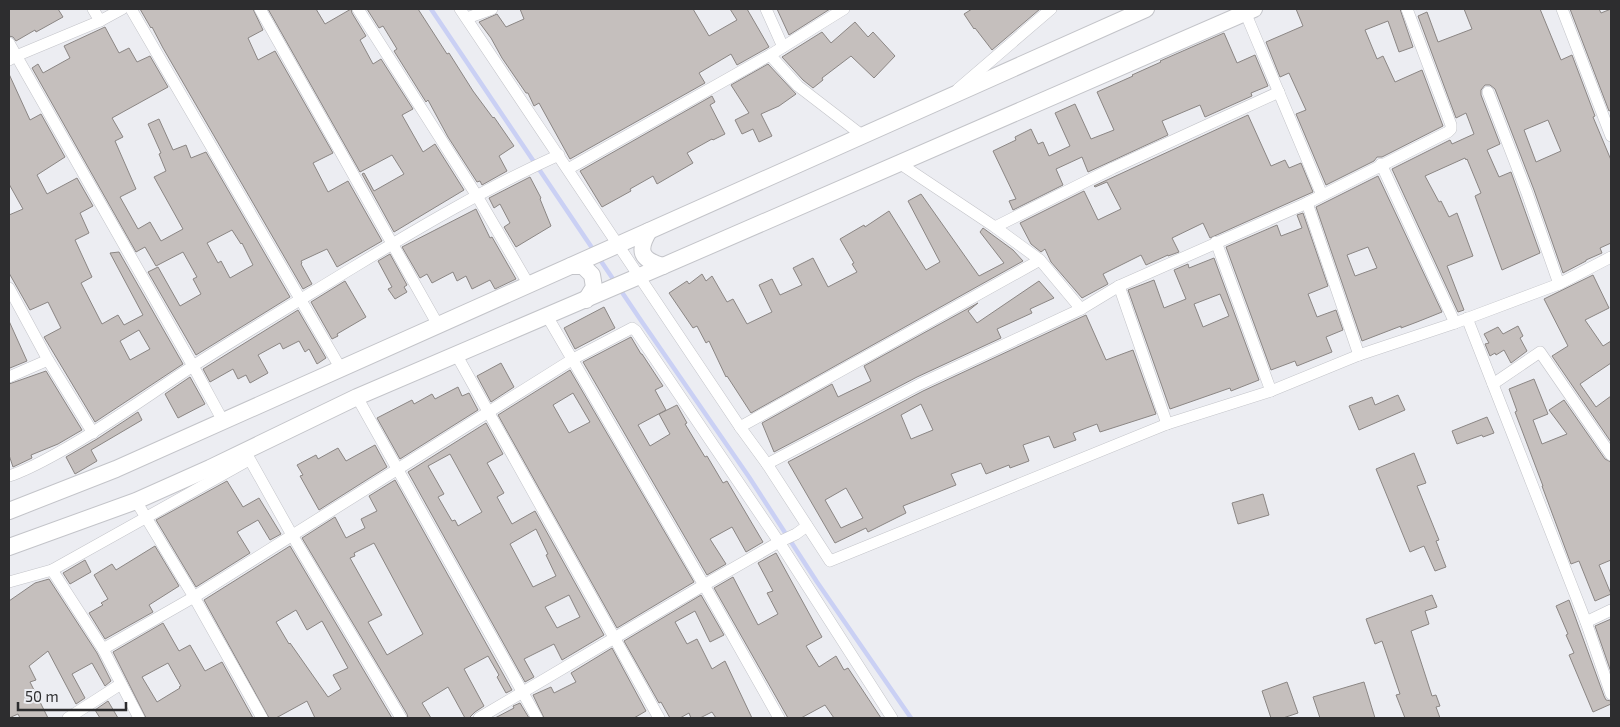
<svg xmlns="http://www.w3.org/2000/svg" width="1620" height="727" viewBox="0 0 1620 727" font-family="'Exo 2',sans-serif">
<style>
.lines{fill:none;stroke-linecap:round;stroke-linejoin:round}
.stream{stroke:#cad0f4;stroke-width:4.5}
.building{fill:#c5bfbd;stroke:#8b8684;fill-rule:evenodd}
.street-casing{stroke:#c3c4c9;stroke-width:12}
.secondary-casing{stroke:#c3c4c9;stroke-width:18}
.street{stroke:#fff;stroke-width:11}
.secondary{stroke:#fff;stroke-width:16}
</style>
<rect width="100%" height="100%" fill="#ecedf2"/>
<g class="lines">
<!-- stream -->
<polyline class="stream" points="431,9 642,322 749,477 817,582 911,718"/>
</g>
<!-- building -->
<g class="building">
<polygon points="9,9 58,9 63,17 36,32 35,30 16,41 13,37 9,36"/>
<polygon points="140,9 253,9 263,30 248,38 258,60 275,51 333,153 313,163 328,192 348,181 382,241 337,267 327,249 301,261 302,263 301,264 312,284 303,289 163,48 152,27 151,28"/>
<polygon points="268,9 316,9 325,24 351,9 352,13 366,36 360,40 373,64 381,59 413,109 402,115 423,152 435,144 464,190 394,232 362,174 364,173 374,191 404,174 392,155 360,172"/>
<polygon points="367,9 418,9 447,54 449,53 473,91 493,118 494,117 514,146 499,156 507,171 482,185 480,181 477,182 448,137 428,100 426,102 394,51 397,49 383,26 379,28"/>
<polygon points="520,9 693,9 709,36 737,20 730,9 747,9 769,47 737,65 731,54 699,73 705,83 570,159 539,103 534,106 528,93 526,93 502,58 491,38 479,22 497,14 506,27 524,19"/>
<polygon points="777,9 830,9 789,35"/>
<polygon points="972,9 1040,9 992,50 975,28 974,29 964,14"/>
<polygon points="1296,9 1400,9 1413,47 1399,52 1388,21 1365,30 1377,59 1383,56 1395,82 1422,70 1443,126 1382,157 1377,157 1374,161 1326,185 1296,114 1306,110 1289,73 1280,77 1266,42 1303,26"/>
<path d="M 1464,9 L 1540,9 L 1561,60 L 1572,55 L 1595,116 L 1593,117 L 1611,160 L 1611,243 L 1600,248 L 1602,253 L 1586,260 L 1586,261 L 1563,273 L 1534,190 L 1495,89 L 1490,85 L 1485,85 L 1481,90 L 1481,95 L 1500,144 L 1487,150 L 1499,177 L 1511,172 L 1540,253 L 1502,270 L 1475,196 L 1481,193 L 1467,159 L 1466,160 L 1465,158 L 1425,176 L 1439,202 L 1441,201 L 1449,217 L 1457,213 L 1473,256 L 1447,266 L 1464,310 L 1458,312 L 1392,169 L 1450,140 L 1452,144 L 1474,134 L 1466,113 L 1456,118 L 1418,16 L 1427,12 L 1438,42 L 1472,29 ZM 1548,120 L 1561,151 L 1536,162 L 1524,130 Z"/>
<polygon points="1570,9 1599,9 1601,13 1611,9 1611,110 1609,111"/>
<polygon points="855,22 868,37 873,32 895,56 874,78 851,56 822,78 823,80 813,88 803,80 782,57 822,32 831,43"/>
<path d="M 105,27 L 119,53 L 129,48 L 137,62 L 150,56 L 168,87 L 112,118 L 123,137 L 115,141 L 136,189 L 120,197 L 138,229 L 150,222 L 161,241 L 183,229 L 154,177 L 166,171 L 159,154 L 161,153 L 148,124 L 159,119 L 173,150 L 186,145 L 191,158 L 206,152 L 290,297 L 196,355 L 148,272 L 158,267 L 180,306 L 201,294 L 193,279 L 197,277 L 183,252 L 156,266 L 145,247 L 136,252 L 32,68 L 38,64 L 43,73 L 70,58 L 64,46 ZM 232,230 L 241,244 L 242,243 L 253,265 L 230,278 L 221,261 L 218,263 L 207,243 Z"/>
<polygon points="1224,33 1237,63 1255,55 1268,86 1251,93 1252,96 1205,117 1200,105 1162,121 1168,135 1088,172 1082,157 1056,169 1063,185 1013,210 1009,201 1016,199 993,151 1016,140 1015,137 1031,129 1038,144 1043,142 1049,156 1070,146 1055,113 1075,104 1091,139 1114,130 1097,92 1133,76 1132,75 1161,62 1160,61"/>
<polygon points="768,64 796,94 779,106 761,114 772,136 759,142 753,129 742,134 735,120 749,113 731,85"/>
<path d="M 9,74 L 30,120 L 41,114 L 65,157 L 37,175 L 47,194 L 77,178 L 93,206 L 80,213 L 89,233 L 75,240 L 92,277 L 81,283 L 102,324 L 118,315 L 124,325 L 143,315 L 110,253 L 119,252 L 183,364 L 95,422 L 44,337 L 61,328 L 48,302 L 30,310 L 9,273 L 9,215 L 23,209 L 9,184 ZM 139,330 L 150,349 L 130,360 L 120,341 Z"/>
<polygon points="712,96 715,102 710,105 725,134 713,140 712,139 687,153 693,163 657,184 653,176 630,189 631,191 602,207 580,171"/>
<polygon points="1248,115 1271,166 1285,160 1289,168 1301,163 1313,192 1210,238 1203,223 1172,238 1179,252 1168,256 1168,255 1146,265 1141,255 1103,274 1108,284 1082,298 1051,262 1045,249 1041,252 1031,244 1020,223 1084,191 1098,220 1121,209 1107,182 1095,187 1094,186"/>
<path d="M 1378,176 L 1442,312 L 1417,322 L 1401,328 L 1401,326 L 1362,341 L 1316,207 ZM 1368,247 L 1377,268 L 1355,276 L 1347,255 Z"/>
<polygon points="530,177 541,198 540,199 551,226 516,247 504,227 510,223 500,204 494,208 489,198"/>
<polygon points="921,194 979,276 1004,263 980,232 983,228 1013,250 1023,261 751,413 727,376 726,377 709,341 706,343 697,326 693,328 669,293 687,281 689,284 702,274 706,281 712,276 727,302 733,299 747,324 772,312 759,285 772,279 780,295 802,285 793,268 813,258 828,287 857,272 852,264 854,263 840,239 864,225 865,227 889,211 926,270 940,262 908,201"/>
<polygon points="476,209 490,238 492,237 516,279 495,289 490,280 472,289 466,276 457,281 453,272 432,283 427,274 420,278 402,247"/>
<polygon points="1303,213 1328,286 1308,294 1317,317 1336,310 1343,330 1326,337 1332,352 1297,366 1295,361 1271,370 1226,247 1277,225 1281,236 1302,228 1297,215"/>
<polygon points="390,254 407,285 404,287 407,292 395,299 388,289 392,287 378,261"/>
<path d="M 1214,258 L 1259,380 L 1231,391 L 1230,388 L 1170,409 L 1128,290 L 1154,280 L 1164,308 L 1186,299 L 1174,270 L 1188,264 L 1189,268 ZM 1220,294 L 1229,316 L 1203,327 L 1194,304 Z"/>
<polygon points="1593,275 1609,308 1585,320 1603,346 1611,341 1611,363 1580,384 1596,407 1611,396 1611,442 1552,356 1568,346 1544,299"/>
<polygon points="345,281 366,317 337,334 338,336 332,339 311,302"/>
<polygon points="1039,281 1054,298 1030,309 1032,313 997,329 1001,338 917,377 774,452 762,423 832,384 838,397 871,381 864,366 978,303 968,311 977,323"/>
<polygon points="604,307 615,328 575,349 564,328"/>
<polygon points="298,310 326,358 317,364 309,349 305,352 299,341 283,349 280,343 258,355 268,373 250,383 246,375 238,379 233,369 210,382 203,369"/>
<path d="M 1086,315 L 1106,360 L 1133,350 L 1156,414 L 1100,432 L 1097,424 L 1073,433 L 1076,440 L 1054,448 L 1049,436 L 1023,445 L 1029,461 L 1010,468 L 1009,465 L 986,474 L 981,463 L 951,474 L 956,485 L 903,506 L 906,513 L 868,532 L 866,528 L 835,543 L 788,462 L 923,391 ZM 921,404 L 933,430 L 911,439 L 901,415 ZM 846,488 L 863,518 L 841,528 L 825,500 Z"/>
<polygon points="9,321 27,361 10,368 9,366"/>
<polygon points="1518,326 1523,336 1520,338 1527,351 1511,363 1504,350 1496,355 1495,353 1490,356 1485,344 1489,343 1484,334 1498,327 1503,334"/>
<polygon points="631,337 641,354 642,354 663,386 655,390 666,410 638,425 650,446 670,434 659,414 677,405 687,423 685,424 705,457 707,456 723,483 727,481 763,542 746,552 732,527 710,539 726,564 707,575 583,362"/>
<polygon points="501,363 514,387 491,402 477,376"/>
<path d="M 570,370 L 694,582 L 617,628 L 498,415 ZM 573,393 L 590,422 L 569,433 L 553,405 Z"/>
<polygon points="46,371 82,430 58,444 31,455 32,458 13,467 9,455 9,384"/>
<polygon points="190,377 205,404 178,418 165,394"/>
<polygon points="1534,379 1548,414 1533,420 1542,444 1567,434 1549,410 1564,400 1605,459 1611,462 1611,560 1599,565 1611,594 1595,601 1579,561 1571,564 1542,486 1543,486 1515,412 1517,411 1509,389"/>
<polygon points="458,387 462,396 469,393 478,410 400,459 377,418 412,400 414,404 432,394 435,399"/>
<polygon points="1398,395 1405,410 1359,430 1349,406 1372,397 1375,405"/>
<polygon points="138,412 142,420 91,450 97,461 75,474 66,457 97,439"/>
<polygon points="1487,417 1494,433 1483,437 1482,435 1457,444 1452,431"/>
<path d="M 486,423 L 503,454 L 487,463 L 504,493 L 497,497 L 512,524 L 535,511 L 604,635 L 562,660 L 554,644 L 524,659 L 534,677 L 525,682 L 408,472 ZM 450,454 L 482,512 L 458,526 L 455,520 L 452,521 L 438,497 L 444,494 L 428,466 ZM 536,529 L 548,554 L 546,555 L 556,576 L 533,587 L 510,544 ZM 569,595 L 580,617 L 557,628 L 545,607 Z"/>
<polygon points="375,445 387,467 319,510 300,476 303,475 297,465 316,455 318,459 338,448 346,461"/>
<polygon points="1414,453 1426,483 1417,486 1439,540 1436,541 1446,567 1435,571 1424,546 1410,552 1376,469"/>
<path d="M 395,480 L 512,690 L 506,693 L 497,677 L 499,675 L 488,656 L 464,669 L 484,706 L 475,712 L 469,718 L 465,718 L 448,687 L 422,703 L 431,718 L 408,718 L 407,714 L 302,538 L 335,517 L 346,538 L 365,528 L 361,519 L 377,511 L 369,496 ZM 374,543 L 423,634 L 387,655 L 368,622 L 382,615 L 350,558 L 355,556 L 354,553 Z"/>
<polygon points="227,481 243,507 259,498 281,534 270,540 258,520 237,532 250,553 196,587 156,520"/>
<polygon points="1263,494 1269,515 1238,524 1232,503"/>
<polygon points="155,546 179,586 149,605 153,612 105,639 89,613 103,605 101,603 108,599 94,575 112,564 116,570"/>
<path d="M 290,546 L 392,718 L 315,718 L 307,701 L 276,718 L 269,718 L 204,600 ZM 296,610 L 307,630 L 322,621 L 348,668 L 333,675 L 341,689 L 328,697 L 290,643 L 289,644 L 276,622 Z"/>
<polygon points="776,553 822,637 806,646 819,667 836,656 844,670 848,668 881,718 834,718 825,705 801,718 788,718 714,588 733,577 758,625 778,614 767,593 773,591 758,563"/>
<polygon points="85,560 91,572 70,584 63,573"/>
<polygon points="49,579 97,653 111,681 105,686 92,663 72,674 85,698 76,704 48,651 29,666 36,680 30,682 48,718 20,718 18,714 9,718 9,601 35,583"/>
<polygon points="701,595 724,635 710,642 695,611 675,622 687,644 697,639 712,669 725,661 752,718 716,718 712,712 700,718 691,718 689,713 680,718 670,718 661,702 659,703 624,641"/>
<polygon points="1432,595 1437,607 1425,611 1429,624 1411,631 1432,696 1436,695 1440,706 1436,707 1440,718 1405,718 1396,695 1400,694 1382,641 1375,644 1366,619"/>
<polygon points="1569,600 1604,696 1606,700 1611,701 1611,704 1593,712 1569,655 1574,653 1566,635 1568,634 1556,606"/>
<polygon points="1611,619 1611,672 1595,626"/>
<path d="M 163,623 L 179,651 L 190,645 L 205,671 L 222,662 L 253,718 L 146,718 L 113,652 ZM 168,663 L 181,686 L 179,687 L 180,688 L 157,702 L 142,677 Z"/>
<polygon points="612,648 646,711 634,718 544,718 533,695 551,687 554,693 576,682 571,673"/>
<polygon points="1287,682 1298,713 1283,718 1271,718 1262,691"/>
<polygon points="1364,682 1375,718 1320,718 1313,697"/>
<polygon points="108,701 118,718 100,718 95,710"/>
<polygon points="520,703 529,718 495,718 514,708 513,706"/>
</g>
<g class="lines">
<!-- street casing -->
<g class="street-casing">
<g id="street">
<polyline points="93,9 100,21"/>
<polyline points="131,9 341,369"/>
<polyline points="260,9 438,325"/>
<polyline points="358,9 477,196 529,285"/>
<polyline points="460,9 740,427 767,464 830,561 1167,424 1271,391 1359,355 1455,323 1559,284 1611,257"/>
<polyline points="766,9 783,47"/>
<polyline points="1562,9 1611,136"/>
<polyline points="1245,12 1322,195"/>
<polyline points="467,18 492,9"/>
<polyline points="9,43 193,366 223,421"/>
<polyline points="770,55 798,86 863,136"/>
<polyline points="9,60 16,56 100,21 122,9"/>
<polyline points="958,89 1051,9"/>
<polyline points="1488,92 1527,193 1559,284"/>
<polyline points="899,163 995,227 1040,260 1081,309"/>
<polyline points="1381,164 1455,323"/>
<polyline points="568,169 770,55 844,9"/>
<polyline points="1307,203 1359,355"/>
<polyline points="995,227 1113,168 1279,92"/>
<polyline points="1216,242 1271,391"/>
<polyline points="1119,286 1167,424"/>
<polyline points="9,288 48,360 93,433"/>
<polyline points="547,316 704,585 779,718"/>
<polyline points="1467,318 1586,622 1611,694"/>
<polyline points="456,354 659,718"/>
<polyline points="9,377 48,360"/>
<polyline points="1493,384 1540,352 1611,455"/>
<polyline points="357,397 537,718"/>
<polyline points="740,427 1040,260"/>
<polyline points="245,451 292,535 401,718"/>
<polyline points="767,464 920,384 1081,309 1119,286 1307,203 1448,132 1451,129 1451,125 1407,9"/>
<path d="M 9,476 C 28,470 45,460 63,450 C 108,425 150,394 193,366 C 246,332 300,300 354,267 C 420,227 488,187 559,155"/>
<polyline points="136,501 194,597 262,718"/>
<polyline points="52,570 103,649 139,718"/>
<polyline points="9,582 52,570 249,460"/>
<polyline points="1586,622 1611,610"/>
<polyline points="103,649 194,597 573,359 632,328 636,331 779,542 892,718"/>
<polyline points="68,718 121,684"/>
<polyline points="479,718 704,585 779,542 796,534 807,526"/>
</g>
</g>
<!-- secondary casing -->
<g class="secondary-casing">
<g id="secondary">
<path d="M 649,231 C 637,251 641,260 663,266"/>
<polyline points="571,266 583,266 592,275 594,287 586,300"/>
<polyline points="9,511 116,469 1146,9"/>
<polyline points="9,547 136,501 210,468 357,397 663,266 1254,9"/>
</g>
</g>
<!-- street -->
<use href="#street" class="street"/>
<!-- secondary -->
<use href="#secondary" class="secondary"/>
</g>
<!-- border -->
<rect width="1620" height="727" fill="none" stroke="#2d2d2f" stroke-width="20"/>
<!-- scale -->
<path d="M18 702v8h108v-8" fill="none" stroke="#2d2d2f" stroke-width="2.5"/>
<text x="25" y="702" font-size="15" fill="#2d2d2f" stroke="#ecedf2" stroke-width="4" paint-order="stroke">50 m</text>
</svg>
